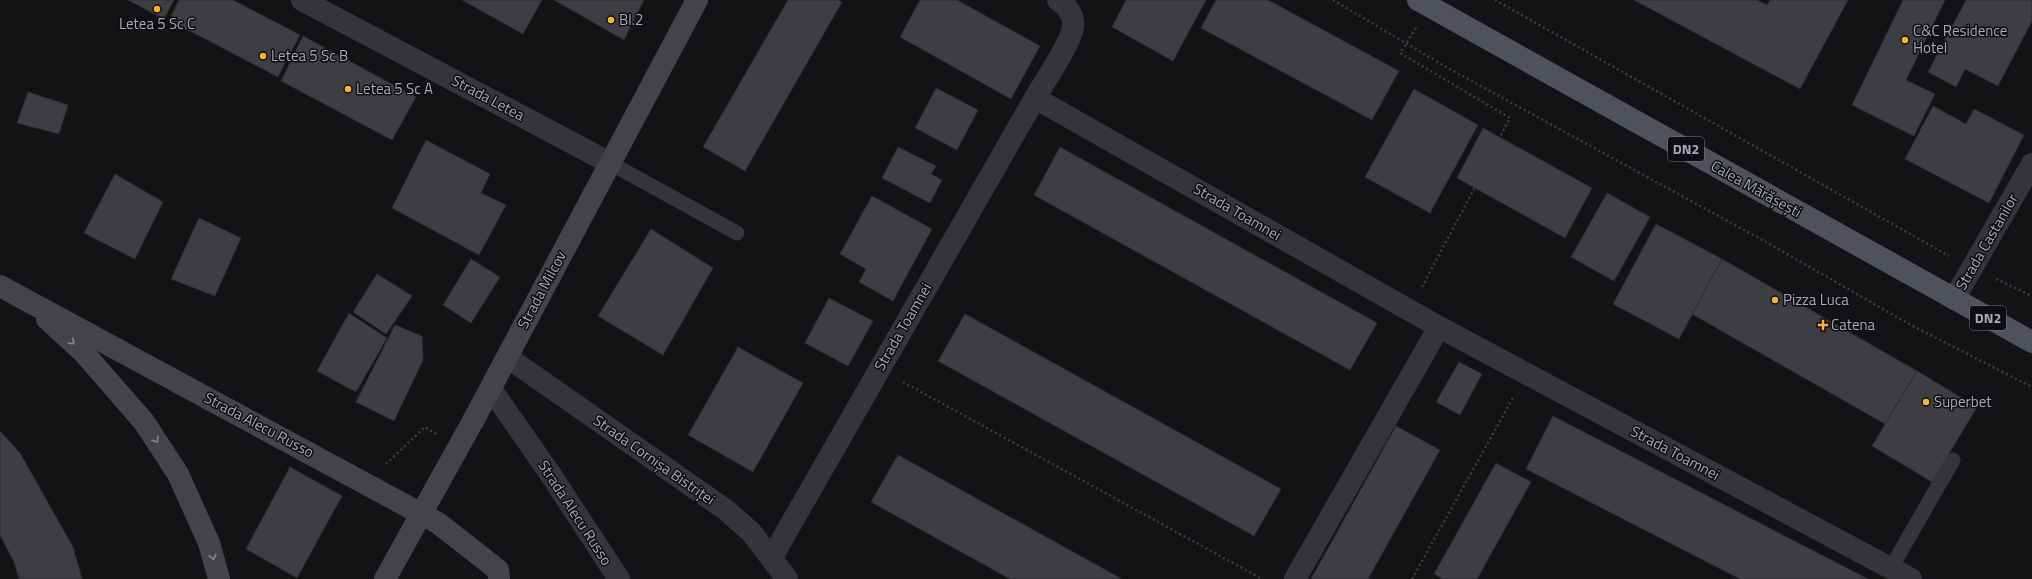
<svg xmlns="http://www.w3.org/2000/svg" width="2032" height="579" viewBox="0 0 2032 579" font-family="'Titillium Web',sans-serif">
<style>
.building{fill:#3d3e42;stroke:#2d2d31}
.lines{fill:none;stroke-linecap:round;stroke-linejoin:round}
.path{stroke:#3a3c41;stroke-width:2.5;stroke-dasharray:2 3;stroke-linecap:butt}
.lane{stroke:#34353a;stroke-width:15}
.street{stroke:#34353a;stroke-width:22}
.secondary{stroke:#42444a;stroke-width:22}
.primary{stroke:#505259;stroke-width:22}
.secondary-bridge{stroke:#42444a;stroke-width:22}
.oneway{stroke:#828690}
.poi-dot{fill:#fab226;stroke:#0e0e10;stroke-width:1.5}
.labels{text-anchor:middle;stroke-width:3;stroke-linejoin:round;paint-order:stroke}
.shield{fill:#0e0e10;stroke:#777b84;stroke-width:1}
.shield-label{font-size:14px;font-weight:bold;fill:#a4aab6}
.poi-label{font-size:15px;fill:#a4aab6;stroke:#0e0e10;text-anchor:start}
.street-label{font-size:15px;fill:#a4aab6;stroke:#0e0e10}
</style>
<rect width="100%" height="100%" fill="#131315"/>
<!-- building -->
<g class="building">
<polygon points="128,0 174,0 164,19"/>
<polygon points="179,0 233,0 300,35 278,77 169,20"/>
<polygon points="462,0 542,0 523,34"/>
<polygon points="554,0 644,0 624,40"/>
<polygon points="788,0 838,0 842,2 745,171 703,147"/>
<polygon points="920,0 957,0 1040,46 1011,99 900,37"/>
<polygon points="1126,0 1206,0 1173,61 1112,27"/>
<polygon points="1216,0 1268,0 1399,71 1372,120 1201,28"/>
<polygon points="1634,0 1757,0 1767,5 1770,0 1848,0 1800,89"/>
<polygon points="1903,0 1945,0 1906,80 1935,94 1914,136 1852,105"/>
<polygon points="1966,0 2032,0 2032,21 1998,86 1965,69 1956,87 1928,72"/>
<polygon points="303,36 416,97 392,140 281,81"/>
<polygon points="936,88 978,110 957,150 915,128"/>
<polygon points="1414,89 1478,125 1430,213 1365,177"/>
<polygon points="28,92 68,105 59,134 17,123"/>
<polygon points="1933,106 1966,124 1974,109 2024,135 1989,203 1905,159"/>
<polygon points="1483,128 1592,188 1565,238 1457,178"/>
<polygon points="426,140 490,174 481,193 506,205 479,255 392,208"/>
<polygon points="898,147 936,166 931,174 942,180 930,203 882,178"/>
<polygon points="1060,147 1377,323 1350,370 1034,195"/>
<polygon points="115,174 163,202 135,259 84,233"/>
<polygon points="1607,193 1650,217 1614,281 1571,257"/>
<polygon points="872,196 932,229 893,301 859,282 866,269 840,254"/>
<polygon points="199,218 241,238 215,296 171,279"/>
<polygon points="1656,224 1722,259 1679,339 1613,304"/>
<polygon points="651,229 713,268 663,355 598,316"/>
<polygon points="471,259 500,277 471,323 443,305"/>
<polygon points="1722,259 1917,371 1885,424 1692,314"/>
<polygon points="377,274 412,296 386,334 353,312"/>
<polygon points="829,298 873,321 848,366 805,343"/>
<polygon points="349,313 387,338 356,392 317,371"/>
<polygon points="965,314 1281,489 1254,536 938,361"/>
<polygon points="395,325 422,336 423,360 394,421 356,402"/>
<polygon points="738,347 803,383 753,472 688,435"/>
<polygon points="1459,362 1482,374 1460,415 1436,402"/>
<polygon points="1917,371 1977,407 1932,482 1872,446"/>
<polygon points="1553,416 1868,579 1740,579 1526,469"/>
<polygon points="1396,426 1440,450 1368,579 1311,579"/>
<polygon points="0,431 20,453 73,547 82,579 19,579 14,562 0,535"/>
<polygon points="898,455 1122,579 1010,579 871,502"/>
<polygon points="1496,463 1531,482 1477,579 1443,579 1434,574"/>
<polygon points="290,467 342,496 297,578 246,549"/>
</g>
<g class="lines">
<!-- path -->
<g class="path">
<polyline points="1333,0 1446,67 1766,242 1909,324 2032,387"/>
<polyline points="1495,0 1949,256"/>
<polyline points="1416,28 1400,53 1510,118 1500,137"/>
<polyline points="1996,279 2032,296"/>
<polyline points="1422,287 1475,187"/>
<polyline points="903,382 1262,579"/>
<polyline points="386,464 425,427 436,434"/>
<polyline points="1412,579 1514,396"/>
</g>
<!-- lane -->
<g class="lane">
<polyline points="610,163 737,233"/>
<polyline points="1891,568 1953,460"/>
</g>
<!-- street -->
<g class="street">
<polyline points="302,0 610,163"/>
<path d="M 1035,98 C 1044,82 1072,42 1073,26 C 1074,14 1067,6 1058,0"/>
<polyline points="1954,299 2032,164"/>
<polyline points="507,357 726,510 751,532 787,579"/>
<polyline points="491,389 551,475 619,579"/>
<polyline points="772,557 1035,98 1439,327 1911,579"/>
<polyline points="1295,579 1439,327"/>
</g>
<!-- secondary -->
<g class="secondary">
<polyline points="0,286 438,523 498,570 499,579"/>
<polyline points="47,319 84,353 144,422 178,474 209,543 219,579"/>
<polyline points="473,421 697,0"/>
</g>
<!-- primary -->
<polyline class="primary" points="1418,0 2032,342"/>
<!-- secondary-bridge -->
<polyline class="secondary-bridge" points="385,579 473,421"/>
</g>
<!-- one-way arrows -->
<defs><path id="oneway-chevron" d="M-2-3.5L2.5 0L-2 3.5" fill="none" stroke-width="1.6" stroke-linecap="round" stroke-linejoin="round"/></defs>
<g class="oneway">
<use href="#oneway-chevron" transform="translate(72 342) rotate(42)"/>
<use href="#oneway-chevron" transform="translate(156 440) rotate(57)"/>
<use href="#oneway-chevron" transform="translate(213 557) rotate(75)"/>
</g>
<!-- markers -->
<g class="poi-dot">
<circle cx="157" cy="9" r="4"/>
<circle cx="611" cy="20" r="4"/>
<circle cx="1905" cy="40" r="4"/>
<circle cx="263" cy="56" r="4"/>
<circle cx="348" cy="89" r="4"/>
<circle cx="1775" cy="300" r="4"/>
<path d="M1821 319h4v4h4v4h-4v4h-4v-4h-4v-4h4z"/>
<circle cx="1926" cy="402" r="4"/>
</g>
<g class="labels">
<!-- shield labels -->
<g class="shield">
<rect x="1668" y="137" width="36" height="24" rx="3"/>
<rect x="1970" y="306" width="36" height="24" rx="3"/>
</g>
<g class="shield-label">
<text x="1686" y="154">DN2</text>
<text x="1988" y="323">DN2</text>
</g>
<!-- poi labels -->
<g class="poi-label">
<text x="619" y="25">Bl.2</text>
<text x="157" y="29" text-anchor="middle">Letea 5 Sc C</text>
<text x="1913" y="36">C&amp;C Residence<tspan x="1913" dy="17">Hotel</tspan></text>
<text x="271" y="61">Letea 5 Sc B</text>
<text x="356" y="94">Letea 5 Sc A</text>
<text x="1783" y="305">Pizza Luca</text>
<text x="1831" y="330">Catena</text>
<text x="1934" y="407">Superbet</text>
</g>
<!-- street labels -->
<g class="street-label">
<text transform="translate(488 98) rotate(28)" y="5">Strada Letea</text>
<text transform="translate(1756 189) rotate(29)" y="5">Calea Mărășești</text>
<text transform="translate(1237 212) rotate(30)" y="5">Strada Toamnei</text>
<text transform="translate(1987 242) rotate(-60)" y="5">Strada Castanilor</text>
<text transform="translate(542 290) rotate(-62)" y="5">Strada Milcov</text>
<text transform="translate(903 327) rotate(-60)" y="5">Strada Toamnei</text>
<text transform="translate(259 425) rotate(28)" y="5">Strada Alecu Russo</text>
<text transform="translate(1675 453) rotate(28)" y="5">Strada Toamnei</text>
<text transform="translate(654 460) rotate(35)" y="5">Strada Cornișa Bistriței</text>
<text transform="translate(575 513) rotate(57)" y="5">Strada Alecu Russo</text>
</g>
</g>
</svg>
